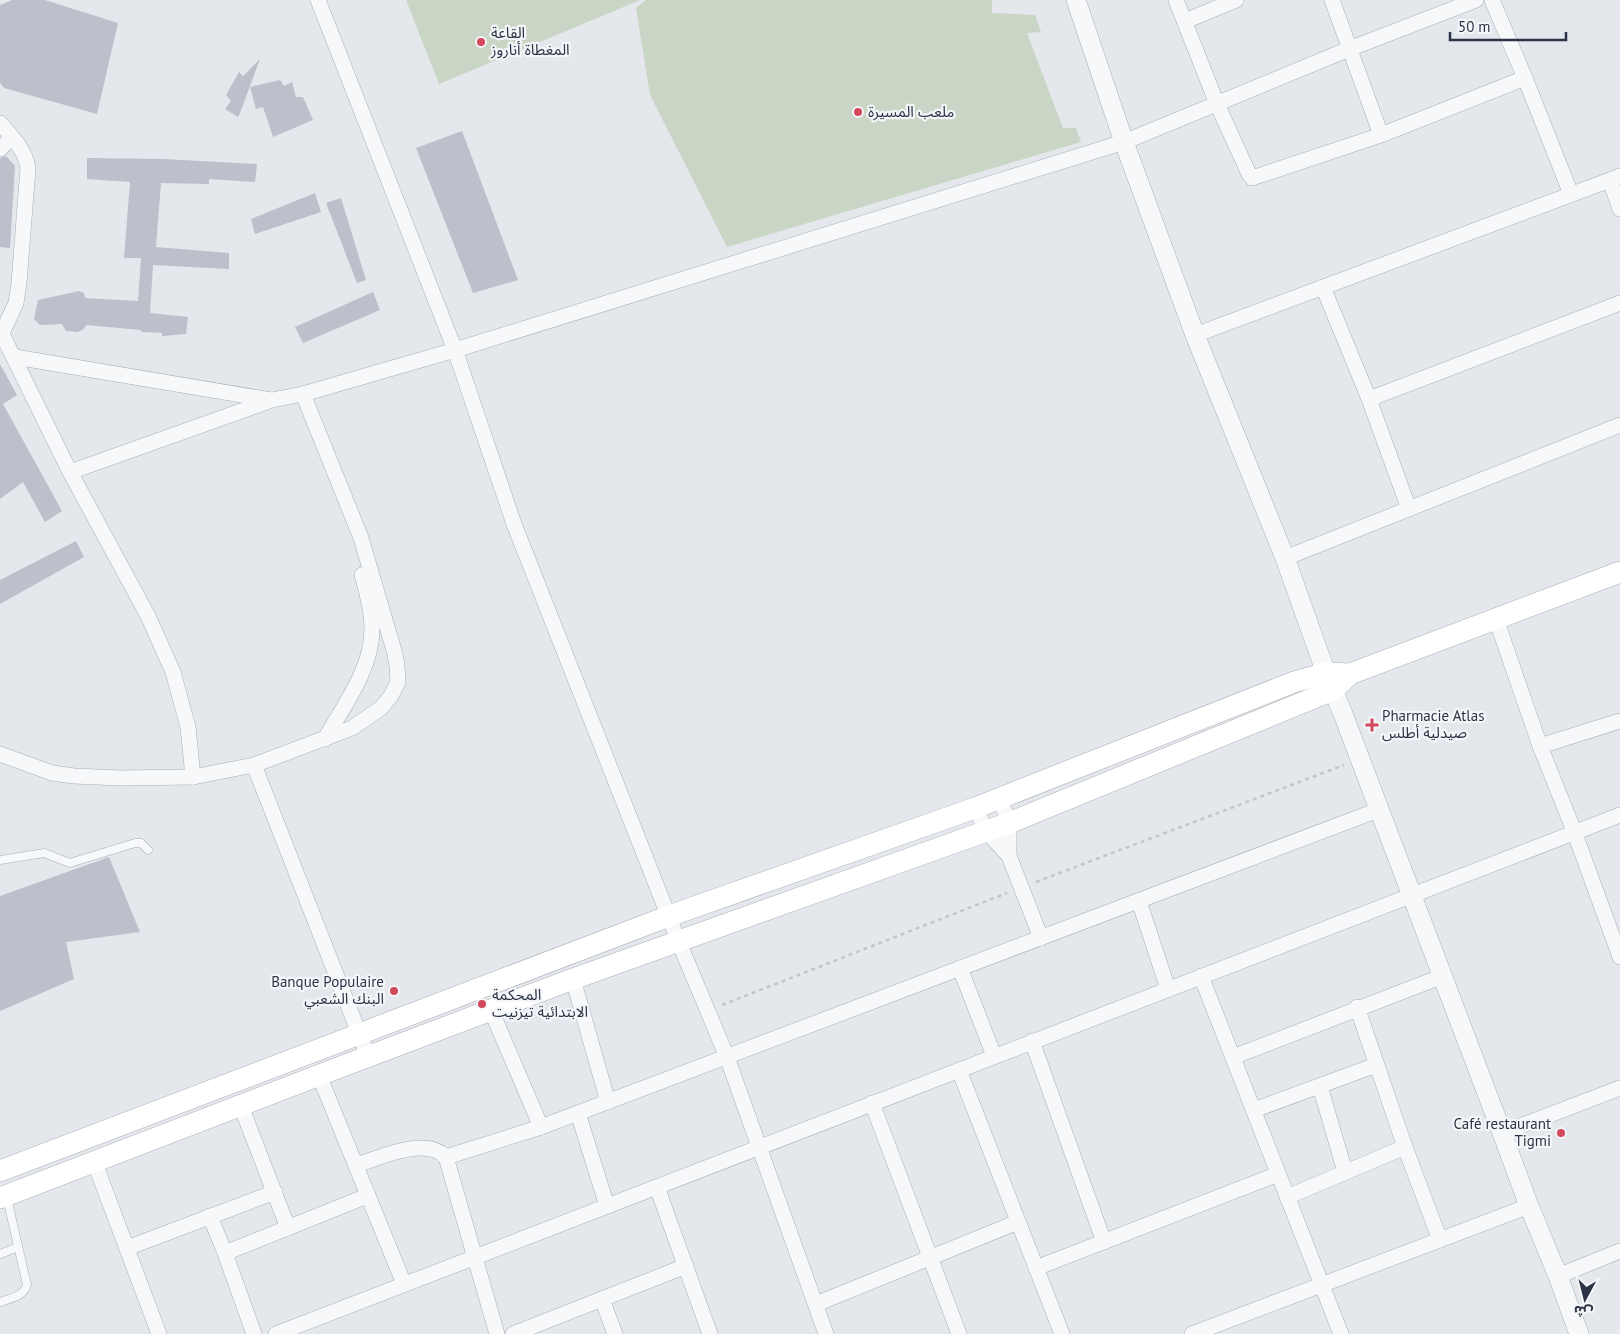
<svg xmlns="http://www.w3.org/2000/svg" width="1620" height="1334" viewBox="0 0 1620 1334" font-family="'PT Sans','Noto Sans Arabic',sans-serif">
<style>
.green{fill:#c9d6c5}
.building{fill:#bbc0ca}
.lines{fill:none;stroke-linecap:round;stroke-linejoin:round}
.service-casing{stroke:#a9aeb7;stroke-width:9}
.minor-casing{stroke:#a9aeb7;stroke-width:16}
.tertiary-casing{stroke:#a9aeb7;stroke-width:20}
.secondary-casing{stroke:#a9aeb7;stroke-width:22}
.path{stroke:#c2c5cb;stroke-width:2.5;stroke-dasharray:4 4;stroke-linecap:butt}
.service{stroke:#f7f8fa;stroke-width:8}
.minor{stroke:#f7f8fa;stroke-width:15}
.tertiary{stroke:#f7f8fa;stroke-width:19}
.secondary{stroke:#fff;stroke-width:21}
.poi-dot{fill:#d1495b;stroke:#f4f6f9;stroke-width:2}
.labels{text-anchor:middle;stroke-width:4.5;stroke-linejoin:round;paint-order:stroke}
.poi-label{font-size:15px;fill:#2b3445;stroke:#f4f6f9;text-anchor:start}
</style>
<rect width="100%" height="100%" fill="#e4e7ec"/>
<!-- green -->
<g class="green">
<polygon points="406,0 640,0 439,84"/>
<polygon points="646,0 992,0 992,13 1035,15 1041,32 1027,33 1063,128 1076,128 1081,142 727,247 650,95 636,8"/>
</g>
<!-- building -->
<g class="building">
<polygon points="12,0 45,0 118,23 97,114 4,88 0,83 0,5"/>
<polygon points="260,59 240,113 238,117 225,109 231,101 226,95 239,72 243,76"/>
<polygon points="280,80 284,86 292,82 296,97 303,97 313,120 273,137 263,107 256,109 250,87"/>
<polygon points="462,131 518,280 473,293 416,148"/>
<polygon points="6,156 15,166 10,248 0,247 0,158"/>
<polygon points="87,158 163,159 257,164 255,182 209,179 209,184 161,183 156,247 229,253 229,269 153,265 150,313 188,317 186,334 162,336 162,333 141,332 141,330 86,325 84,329 78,332 66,331 62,324 40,325 34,319 38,300 79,291 84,293 85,298 138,301 141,258 124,258 130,182 87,179"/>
<polygon points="315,193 321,212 255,234 251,219"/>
<polygon points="341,198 366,280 357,283 326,203"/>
<polygon points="373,292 380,310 303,343 295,327"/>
<polygon points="0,364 17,395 3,404 62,511 45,522 23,482 0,499"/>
<polygon points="76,541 84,557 0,604 0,580"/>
<polygon points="109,857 140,932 66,942 74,979 0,1011 0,896"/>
</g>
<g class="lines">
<!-- service casing -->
<g class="service-casing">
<g id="service">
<polyline points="0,860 44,853 70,863 135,843 141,843 148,850"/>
<polyline points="0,1254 18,1247"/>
<path d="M 0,1302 C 11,1298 23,1297 27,1285 L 7,1198"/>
</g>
</g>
<!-- minor casing -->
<g class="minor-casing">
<g id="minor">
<polyline points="318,0 455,350 514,524 678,940 727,1057 826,1334"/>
<polyline points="1176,0 1217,104 1249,174 1252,178 1381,135 1525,78"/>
<polyline points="1332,0 1381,135"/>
<polyline points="1492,0 1525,78 1571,194"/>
<polyline points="1185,21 1236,0"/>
<path d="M 0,123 C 12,137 25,149 28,168 L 19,283 L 16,303 L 2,333"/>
<polyline points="0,149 12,137"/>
<polyline points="1620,176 1610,180 1620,209"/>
<polyline points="1323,287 1369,399 1409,509"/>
<polyline points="0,330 70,472 148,616 173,672 188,727 193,777"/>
<polyline points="1195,335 1610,180"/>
<polyline points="15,357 271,400"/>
<polyline points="1369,399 1620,303"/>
<polyline points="70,472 272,400 303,394 455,350 1124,142 1349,49 1476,0"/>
<polyline points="1285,558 1620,425"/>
<polyline points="1496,619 1540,746 1574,831 1620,957"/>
<path d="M 325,739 C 344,705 372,669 372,629 C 372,611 367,592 362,575"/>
<polyline points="1540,746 1620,721"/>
<polyline points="0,754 52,773 74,776 120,778 193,777 254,765 352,728 381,708 391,696 398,682 397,666 395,654 361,538 303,394"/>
<polyline points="254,765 368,1056"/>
<polyline points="999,797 1009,823 1009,856"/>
<polyline points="975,808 987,832 1009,856 1041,938"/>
<polyline points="1139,901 1168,989"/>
<polyline points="960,968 994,1056"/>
<polyline points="1201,976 1341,1334"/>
<polyline points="573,979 608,1102"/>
<polyline points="1357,1007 1405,1147 1440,1240"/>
<polyline points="491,1010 541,1127"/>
<polyline points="1032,1041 1104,1242"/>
<polyline points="1233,1057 1443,976"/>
<polyline points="959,1070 1062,1334"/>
<polyline points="319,1075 404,1284"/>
<polyline points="1320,1086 1345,1172"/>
<polyline points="872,1103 959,1334"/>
<polyline points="241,1106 288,1228"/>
<polyline points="1254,1110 1376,1065"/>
<polyline points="578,1113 607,1206"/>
<polyline points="1502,1133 1620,1088"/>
<polyline points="446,1157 497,1334"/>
<polyline points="94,1161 159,1334"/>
<path d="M 357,1165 C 381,1157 426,1136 446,1157 L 541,1127 L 1378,810"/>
<polyline points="657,1187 710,1334"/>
<polyline points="1287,1197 1405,1147"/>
<polyline points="210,1216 225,1253 254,1334"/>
<polyline points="127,1248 275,1192"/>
<polyline points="225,1253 367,1196"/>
<polyline points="1036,1268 1278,1174"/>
<polyline points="1558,1276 1620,1251"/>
<polyline points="602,1299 615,1334"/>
<polyline points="816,1304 1018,1222"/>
<polyline points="276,1334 1620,815"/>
<polyline points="513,1334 686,1266"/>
<polyline points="1192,1334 1529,1206"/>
</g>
</g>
<!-- tertiary casing -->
<g class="tertiary-casing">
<polyline id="tertiary" points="1076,0 1124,142 1195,335 1285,558 1326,673 1343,714 1502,1133 1529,1206 1558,1276 1579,1334"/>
</g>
<!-- secondary casing -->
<g class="secondary-casing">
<g id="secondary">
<polyline points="0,1171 669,916 975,808 1294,682 1326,673 1350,674"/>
<polyline points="0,1198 343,1066 573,979 1009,823 1333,690 1350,674 1620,572"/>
</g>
</g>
<!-- path -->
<g class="path">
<polyline points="1036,882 1344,765"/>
<polyline points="722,1005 1007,893"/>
</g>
<!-- service -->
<use href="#service" class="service"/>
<!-- minor -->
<use href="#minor" class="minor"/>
<!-- tertiary -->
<use href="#tertiary" class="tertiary"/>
<!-- secondary -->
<use href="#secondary" class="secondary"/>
</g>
<!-- markers -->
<g class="poi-dot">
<circle cx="481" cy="42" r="5"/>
<circle cx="858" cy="112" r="5"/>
<path d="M1369.5 717.5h5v5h5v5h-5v5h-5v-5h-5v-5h5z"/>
<circle cx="394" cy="991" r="5"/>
<circle cx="482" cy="1004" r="5"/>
<circle cx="1561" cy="1133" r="5"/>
</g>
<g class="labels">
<!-- poi labels -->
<g class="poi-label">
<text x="491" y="38">القاعة<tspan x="491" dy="17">المغطاة أناروز</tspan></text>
<text x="868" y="117">ملعب المسيرة</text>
<text x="1382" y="721">Pharmacie Atlas<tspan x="1382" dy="17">صيدلية أطلس</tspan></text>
<text x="384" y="987" text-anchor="end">Banque Populaire<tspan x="384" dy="17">البنك الشعبي</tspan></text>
<text x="492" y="1000">المحكمة<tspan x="492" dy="17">الابتدائية تيزنيت</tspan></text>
<text x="1551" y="1129" text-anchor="end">Café restaurant<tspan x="1551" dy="17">Tigmi</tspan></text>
</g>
</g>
<!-- north arrow -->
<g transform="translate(1585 1299) rotate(187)" stroke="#f4f6f9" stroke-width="4" paint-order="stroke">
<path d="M0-4L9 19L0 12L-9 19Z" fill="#2b3445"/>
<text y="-8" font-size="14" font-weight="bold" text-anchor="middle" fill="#2b3445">ش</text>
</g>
<!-- scale -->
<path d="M1450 32v8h116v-8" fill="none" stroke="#2b3445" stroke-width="2.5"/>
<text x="1458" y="32" font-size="15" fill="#2b3445" stroke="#f4f6f9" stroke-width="4" paint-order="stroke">50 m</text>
</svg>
